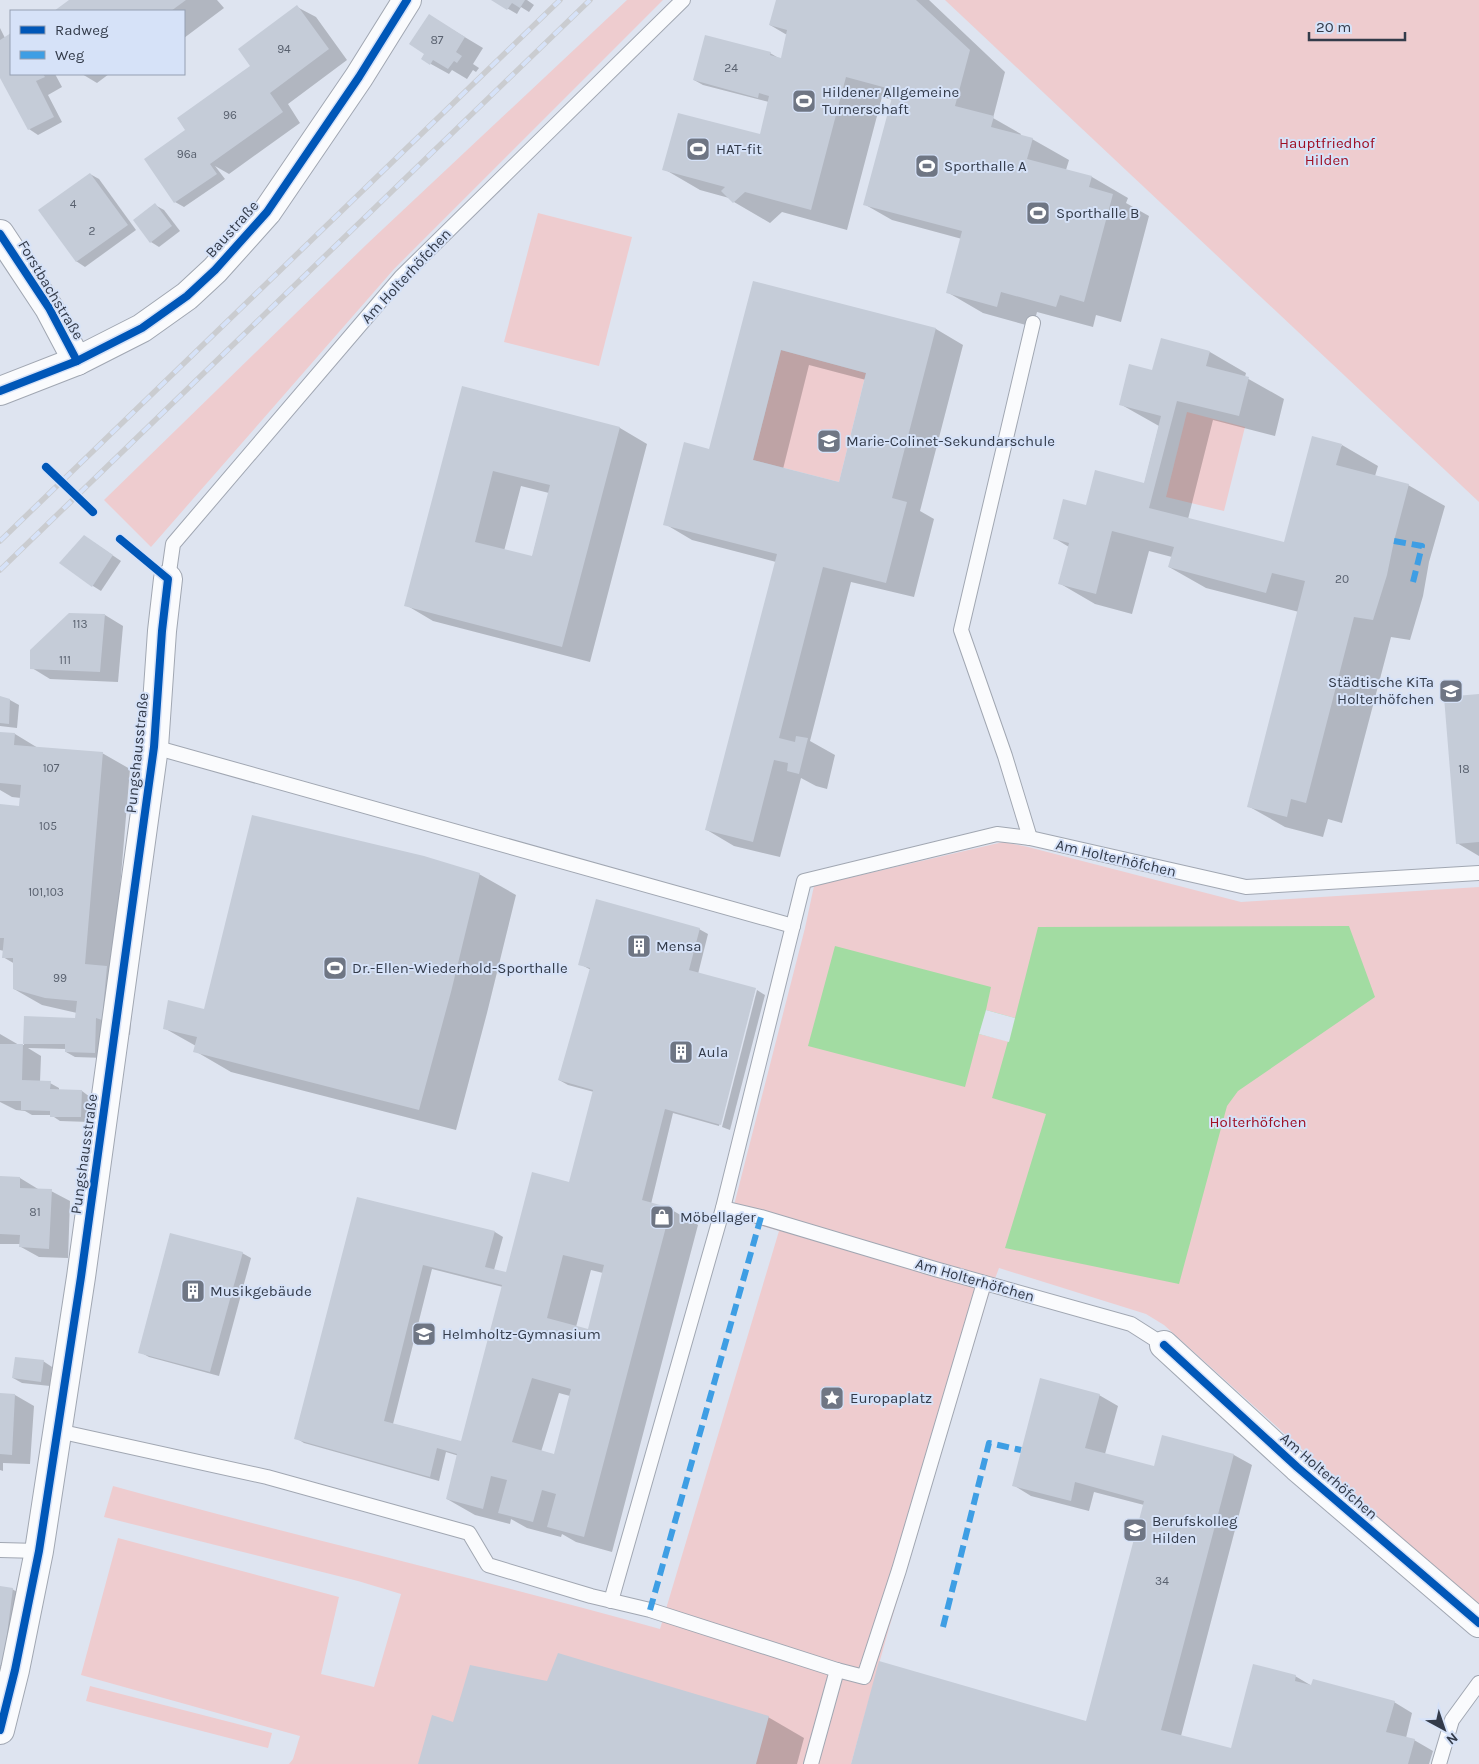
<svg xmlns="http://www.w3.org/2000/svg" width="1479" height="1764" viewBox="0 0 1479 1764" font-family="Karla,sans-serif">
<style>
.green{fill:#eecccf}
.water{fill:#a2dca2}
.pier{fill:#dee4f0}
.shadow{fill:#0003;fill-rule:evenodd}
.building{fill:#c5ccd8;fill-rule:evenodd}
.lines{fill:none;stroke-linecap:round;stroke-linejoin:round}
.lane-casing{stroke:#a1a7b2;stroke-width:16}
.street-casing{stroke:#a1a7b2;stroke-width:30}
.lane{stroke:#fafbfd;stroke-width:14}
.street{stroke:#fafbfd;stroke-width:28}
.rail-casing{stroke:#caccd0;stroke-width:5.5}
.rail{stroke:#d6e2f8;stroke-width:4;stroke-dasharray:11;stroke-linecap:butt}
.quiet{stroke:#3e9ee4;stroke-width:6;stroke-dasharray:12 6;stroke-linecap:butt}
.cycleway-casing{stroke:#d6e2f8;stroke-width:11}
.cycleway{stroke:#0057b8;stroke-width:8}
.labels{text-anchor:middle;stroke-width:4;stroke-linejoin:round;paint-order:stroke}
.number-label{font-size:12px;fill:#59616f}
.poi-label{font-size:15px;fill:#333b4a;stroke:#d6e2f8;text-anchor:start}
.park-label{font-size:15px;fill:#9f0e23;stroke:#d6e2f8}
.street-label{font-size:15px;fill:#333b4a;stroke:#d6e2f8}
</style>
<rect width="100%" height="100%" fill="#dee4f0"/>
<!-- green -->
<g class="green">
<polygon points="627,0 663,0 394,269 151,547 104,500 367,244"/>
<polygon points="945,0 1479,0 1479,502"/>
<polygon points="538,213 632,237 599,366 504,342"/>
<polygon points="781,350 866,373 839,482 753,460"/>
<polygon points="1187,412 1245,427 1224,511 1166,497"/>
<path d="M 1003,842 L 1028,847 L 1241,902 L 1479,887 L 1479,1609 L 1164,1325 L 1146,1314 L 999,1268 L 988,1297 L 889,1628 L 851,1764 L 289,1764 L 293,1759 L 300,1736 L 81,1675 L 118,1538 L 339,1597 L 321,1674 L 374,1687 L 401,1594 L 358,1581 L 104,1517 L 113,1486 C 294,1536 478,1578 660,1629 L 779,1231 L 731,1217 L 805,928 L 814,886 Z"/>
<polygon points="90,1686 272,1733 268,1748 86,1701"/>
</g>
<!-- water -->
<polygon class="water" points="1349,926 1375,997 1238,1091 1227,1106 1179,1284 1005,1248 1046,1114 992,1098 1008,1041 979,1034 965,1087 808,1046 835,946 991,987 986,1010 1015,1018 1038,927"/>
<!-- pier -->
<polygon class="pier" points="986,1010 1015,1018 1009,1042 979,1034"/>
<!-- shadow -->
<g class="shadow">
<polygon points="72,0 217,0 224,8 184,38 184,11 56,11"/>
<polygon points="493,0 527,0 534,5 529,12 521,7 517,14"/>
<polygon points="777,0 929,0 1005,72 993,118 1021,134 1020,136 1032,139 1069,160 1066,170 1092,177 1128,198 1126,203 1149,216 1121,322 1096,315 1093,327 1037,312 1033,327 983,313 947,292 962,239 892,220 864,204 893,100 882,97 847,230 782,212 770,223 734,202 729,198 700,190 664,169 761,136 769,102 703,85 694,80 770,53 782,60 787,35 770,25"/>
<polygon points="297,7 316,17 347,60 288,104 300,123 229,174 215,166 225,179 184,207 175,202 146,159 186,132 252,66"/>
<polygon points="448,27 483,48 473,64 479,68 476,72 473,70 467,79 452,70 449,74 431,64 425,54"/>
<polygon points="0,28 5,38 11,35 11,74 55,74 62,87 48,95 62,122 38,135 29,129 0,75"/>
<polygon points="82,74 109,74 97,83"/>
<polygon points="90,174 99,179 136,230 85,267 76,261"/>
<polygon points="155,205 164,210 180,231 159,247 151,242"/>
<path d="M 754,282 L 936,329 L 963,345 L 920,511 L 934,519 L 914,597 L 851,582 L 810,741 L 835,755 L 827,789 L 816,786 L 801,778 L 780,857 L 734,846 L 707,830 L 776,562 L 692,540 L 665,524 L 710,451 ZM 809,365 L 866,380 L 840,483 L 783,469 Z"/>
<polygon points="1210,352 1246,373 1245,377 1284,399 1275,436 1213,420 1188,519 1285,543 1342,445 1378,466 1375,476 1408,485 1445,506 1429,562 1423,596 1410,640 1391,637 1342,823 1328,819 1323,837 1285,827 1248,806 1299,612 1206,588 1169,567 1172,557 1149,551 1132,614 1095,604 1059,583 1069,547 1054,538 1087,507 1144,485 1159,426 1120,404 1153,371"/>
<path d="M 463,387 L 620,428 L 647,444 L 590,662 L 433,621 L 406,605 ZM 521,486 L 549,493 L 532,558 L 504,551 Z"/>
<polygon points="93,542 121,561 101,591 93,586"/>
<polygon points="105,615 123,626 118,682 50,679 32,668"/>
<polygon points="1479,695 1479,856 1457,843"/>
<polygon points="0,698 10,700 19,705 17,728 0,726"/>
<polygon points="0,733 15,734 38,748 102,753 130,769 113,971 134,983 130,1035 125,1033 104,1058 75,1057 66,1052 66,1049 28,1048 41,1056 40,1082 50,1083 59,1088 59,1091 82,1091 90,1097 90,1122 60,1121 51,1115 32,1115 25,1111 16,1110 0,1102 0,1034 19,1045 24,1045 25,1018 76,1019 77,1013 42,1005 14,989 15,964 3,957 4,951 0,950 0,806 21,808 21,798 12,797 0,790"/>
<polygon points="479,874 516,895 487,1013 456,1130 231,1072 195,1051 196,1046 164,1028 205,1011"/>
<path d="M 699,929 L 708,934 L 698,974 L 756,990 L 755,990 L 719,1126 L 673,1113 L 651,1204 L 670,1209 L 698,1225 L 612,1552 L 576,1542 L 562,1534 L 561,1537 L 527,1528 L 511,1519 L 510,1524 L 475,1515 L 447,1499 L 459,1456 L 446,1452 L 439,1481 L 304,1443 L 296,1438 L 358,1198 L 495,1232 L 503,1237 L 494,1270 L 507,1274 L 570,1184 L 594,1092 L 568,1085 L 559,1080 L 591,970 L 580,964 ZM 432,1269 L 503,1287 L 462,1442 L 393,1424 ZM 591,1270 L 603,1273 L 589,1331 L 576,1327 ZM 559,1393 L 570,1396 L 555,1456 L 541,1452 Z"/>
<polygon points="757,990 765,995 730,1130 722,1127"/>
<polygon points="0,1177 20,1178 38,1189 51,1191 70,1201 68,1258 39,1257 21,1247 21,1244 0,1244"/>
<polygon points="242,1253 251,1258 219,1376 149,1357 140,1352"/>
<polygon points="43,1361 52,1367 50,1386 22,1383 13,1378"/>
<polygon points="0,1395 15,1395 34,1406 30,1464 3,1463 3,1471 0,1470"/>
<polygon points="1099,1395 1118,1406 1105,1454 1155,1468 1163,1436 1234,1455 1252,1465 1181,1736 1232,1750 1295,1676 1312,1686 1394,1702 1412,1713 1406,1738 1414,1740 1433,1751 1429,1764 852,1764 1087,1722 1144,1505 1094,1492 1089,1511 1031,1496 1013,1485"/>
<polygon points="0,1587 12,1589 31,1600 12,1670 0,1668"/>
<polygon points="548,1683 768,1717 804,1738 797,1764 420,1764 454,1724"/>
</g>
<!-- building -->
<g class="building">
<polygon points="69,0 186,0 171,11 54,11"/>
<polygon points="491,0 525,0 520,8 512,3 507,10"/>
<polygon points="776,0 916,0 970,50 955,106 994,116 991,127 1033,138 1027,159 1092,176 1089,187 1113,194 1084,302 1060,295 1056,307 1001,292 997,307 946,293 962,231 863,205 894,90 846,77 811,210 745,192 733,203 721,191 725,187 662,170 678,113 760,134 769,96 759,93 758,98 693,80 705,35 771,52 770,55 781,58 787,30 769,25"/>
<polygon points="297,5 329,49 270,93 283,112 210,164 217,174 174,203 144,159 185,130 177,118 250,66 238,49"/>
<polygon points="429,14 465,37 456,52 462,56 457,63 454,61 448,69 433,60 430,65 421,59 424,54 409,44"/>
<polygon points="11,33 11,74 43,74 45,77 36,81 54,117 28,130 0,78 0,40"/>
<polygon points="90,173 128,225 76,262 38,210"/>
<polygon points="155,203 172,226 150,243 133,220"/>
<path d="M 753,281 L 936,328 L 892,498 L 907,502 L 886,583 L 823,567 L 779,738 L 795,742 L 796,736 L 808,738 L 799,774 L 787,771 L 788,763 L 774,760 L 753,842 L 705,830 L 777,554 L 663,525 L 684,442 L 709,449 ZM 781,350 L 866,373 L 839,482 L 753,460 Z"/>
<polygon points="1161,338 1210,351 1206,366 1249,377 1239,416 1177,401 1149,508 1284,542 1312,436 1342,444 1336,465 1409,484 1394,541 1387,575 1373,620 1354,617 1306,803 1291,799 1287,817 1247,807 1305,581 1272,573 1266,593 1168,567 1174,547 1112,531 1096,594 1058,584 1069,543 1053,539 1063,499 1086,505 1095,470 1144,483 1161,416 1119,405 1129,364 1152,370"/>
<path d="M 462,386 L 620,427 L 562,647 L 404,606 ZM 493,471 L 550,485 L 532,556 L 475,542 Z"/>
<polygon points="84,535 113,555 92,587 59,563"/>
<polygon points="69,613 105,614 100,672 30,669 30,650"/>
<polygon points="1479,694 1479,842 1456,844 1444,697"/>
<polygon points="0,696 10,699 9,724 0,723"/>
<polygon points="0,732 15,733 14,745 103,752 85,964 107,966 102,1020 96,1018 95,1053 65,1052 65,1044 23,1044 24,1016 75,1018 77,1001 45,998 13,989 13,958 2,958 4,938 0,938 0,804 19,806 21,785 0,783"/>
<polygon points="252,815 424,856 480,873 451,992 419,1110 193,1052 197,1037 163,1029 168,1000 204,1009"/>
<path d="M 596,899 L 700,928 L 689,970 L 756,988 L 721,1125 L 665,1109 L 642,1200 L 671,1208 L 584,1537 L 547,1527 L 556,1494 L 542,1490 L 533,1522 L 498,1513 L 507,1480 L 491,1476 L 483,1509 L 446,1499 L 457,1454 L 437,1448 L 430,1477 L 294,1439 L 357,1197 L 495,1231 L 485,1267 L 506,1272 L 532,1172 L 569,1182 L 593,1090 L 558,1080 L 590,968 L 578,965 ZM 563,1255 L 604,1265 L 588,1329 L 547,1318 ZM 423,1265 L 502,1285 L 461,1441 L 384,1421 ZM 532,1378 L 571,1389 L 554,1454 L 512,1442 Z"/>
<polygon points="0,1044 23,1044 22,1080 51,1081 50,1089 82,1090 81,1117 50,1117 50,1111 21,1110 21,1101 0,1101"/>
<polygon points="0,1176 20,1177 20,1188 52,1189 49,1249 19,1247 20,1235 0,1234"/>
<polygon points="170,1233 243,1252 210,1372 138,1353"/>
<polygon points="15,1357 44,1360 41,1382 12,1378"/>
<polygon points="1040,1378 1100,1394 1085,1448 1154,1466 1162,1435 1234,1454 1161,1730 1231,1748 1253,1664 1296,1675 1295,1681 1311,1685 1313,1679 1395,1701 1386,1732 1415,1739 1408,1764 851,1764 879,1661 1086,1721 1144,1501 1075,1482 1071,1501 1012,1486"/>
<polygon points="0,1393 15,1394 12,1455 0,1454"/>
<polygon points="0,1586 13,1588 3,1666 0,1665"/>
<polygon points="558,1653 769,1716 756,1764 418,1764 432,1715 453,1722 470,1665 547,1681"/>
</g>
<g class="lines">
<!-- lane casing -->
<g class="lane-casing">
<g id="lane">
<polyline points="168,579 173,544 401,277 683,0"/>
<polyline points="154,747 793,926"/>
<polyline points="1030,838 1005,756 961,630 1033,323"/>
<polyline points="723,1208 761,1217 935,1269 1131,1324 1164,1345"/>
<polyline points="58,1431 267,1477 469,1533 488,1565 591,1596 650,1610 837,1670"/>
<polyline points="0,1550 39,1551"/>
<polyline points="611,1601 723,1208 804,881 997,834 1030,838 1246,887 1479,873"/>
<polyline points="811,1764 837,1670 864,1677 899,1570 984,1283"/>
<polyline points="1439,1764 1452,1720 1479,1683"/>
</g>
</g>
<!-- street casing -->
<g class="street-casing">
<g id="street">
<polyline points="0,234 49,308 77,361"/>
<polyline points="0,391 77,361 142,328 187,296 215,270 267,212 359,77 407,0"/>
<polyline points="1164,1345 1297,1467 1479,1623"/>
<polyline points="0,1730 15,1670 39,1551 81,1277 154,747 162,631 168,579"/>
</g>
</g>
<!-- lane -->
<use href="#lane" class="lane"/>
<!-- street -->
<use href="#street" class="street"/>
<!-- rail casing -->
<g class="rail-casing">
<g id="rail">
<polyline points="0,541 560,0"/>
<polyline points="0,570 590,0"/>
</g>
</g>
<!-- rail -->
<use href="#rail" class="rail"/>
<!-- quiet -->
<g class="quiet">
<polyline points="1394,541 1422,546 1413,582"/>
<polyline points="650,1610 761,1217"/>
<polyline points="943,1627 989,1443 1021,1450"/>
</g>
<!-- cycleway casing -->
<g class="cycleway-casing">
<g id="cycleway">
<polyline points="0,234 49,308 77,361"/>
<polyline points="0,391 77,361 142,328 187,296 215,270 267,212 359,77 407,0"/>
<polyline points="46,467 93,512"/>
<polyline points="1164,1345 1297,1467 1479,1623"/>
<polyline points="0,1730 15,1670 39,1551 81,1277 154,747 162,631 168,579 120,539"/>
</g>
</g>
<!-- cycleway -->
<use href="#cycleway" class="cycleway"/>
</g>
<!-- icons -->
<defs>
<g id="stadium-square" transform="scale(1.25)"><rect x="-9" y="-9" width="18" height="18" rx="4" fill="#6f7684" stroke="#d6e2f8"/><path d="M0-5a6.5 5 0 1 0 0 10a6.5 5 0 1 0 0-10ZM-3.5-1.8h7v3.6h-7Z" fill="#fff"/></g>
<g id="school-square" transform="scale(1.25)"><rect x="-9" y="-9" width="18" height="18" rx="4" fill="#6f7684" stroke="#d6e2f8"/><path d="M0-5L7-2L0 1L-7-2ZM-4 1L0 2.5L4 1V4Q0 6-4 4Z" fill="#fff"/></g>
<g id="building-square" transform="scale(1.25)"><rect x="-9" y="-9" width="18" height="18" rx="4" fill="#6f7684" stroke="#d6e2f8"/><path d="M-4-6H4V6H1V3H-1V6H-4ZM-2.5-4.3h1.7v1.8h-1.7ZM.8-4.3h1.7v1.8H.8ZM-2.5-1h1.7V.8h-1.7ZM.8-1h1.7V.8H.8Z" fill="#fff"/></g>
<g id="shop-square" transform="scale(1.25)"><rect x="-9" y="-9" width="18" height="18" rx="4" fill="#6f7684" stroke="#d6e2f8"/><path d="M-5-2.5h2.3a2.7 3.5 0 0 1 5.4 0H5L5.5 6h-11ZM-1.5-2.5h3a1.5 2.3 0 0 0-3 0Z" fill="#fff"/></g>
<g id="sight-square" transform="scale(1.25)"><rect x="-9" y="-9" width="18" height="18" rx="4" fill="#6f7684" stroke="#d6e2f8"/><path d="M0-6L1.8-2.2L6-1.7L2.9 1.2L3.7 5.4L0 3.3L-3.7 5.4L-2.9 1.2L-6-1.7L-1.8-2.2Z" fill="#fff"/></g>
<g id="university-square" transform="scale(1.25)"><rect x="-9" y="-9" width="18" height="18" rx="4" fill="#6f7684" stroke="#d6e2f8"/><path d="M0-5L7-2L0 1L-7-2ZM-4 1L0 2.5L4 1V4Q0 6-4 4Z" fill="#fff"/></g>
</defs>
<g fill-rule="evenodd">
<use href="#stadium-square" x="804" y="101"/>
<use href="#stadium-square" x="698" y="149"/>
<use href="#stadium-square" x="927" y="166"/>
<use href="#stadium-square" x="1038" y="213"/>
<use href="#school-square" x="829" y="441"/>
<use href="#school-square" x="1451" y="691"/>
<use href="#building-square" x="639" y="946"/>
<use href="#stadium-square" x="335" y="968"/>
<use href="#building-square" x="681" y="1052"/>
<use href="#shop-square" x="662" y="1217"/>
<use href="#building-square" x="193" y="1291"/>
<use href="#school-square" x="424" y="1334"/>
<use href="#sight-square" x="832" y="1398"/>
<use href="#university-square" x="1135" y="1530"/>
</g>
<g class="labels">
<!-- number labels -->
<g class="number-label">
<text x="437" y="44">87</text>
<text x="284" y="53">94</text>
<text x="731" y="72">24</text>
<text x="230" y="119">96</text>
<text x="187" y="158">96a</text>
<text x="73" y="208">4</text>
<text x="92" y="235">2</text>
<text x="1342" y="583">20</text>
<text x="80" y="628">113</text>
<text x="65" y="664">111</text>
<text x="51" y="772">107</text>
<text x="1464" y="773">18</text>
<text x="48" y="830">105</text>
<text x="46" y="896">101,103</text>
<text x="60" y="982">99</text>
<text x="35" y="1216">81</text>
<text x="1162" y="1585">34</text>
</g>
<!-- poi labels -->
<g class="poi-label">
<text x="822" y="97">Hildener Allgemeine<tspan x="822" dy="17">Turnerschaft</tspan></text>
<text x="716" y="154">HAT-fit</text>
<text x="944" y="171">Sporthalle A</text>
<text x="1056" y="218">Sporthalle B</text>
<text x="846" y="446">Marie-Colinet-Sekundarschule</text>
<text x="1434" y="687" text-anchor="end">Städtische KiTa<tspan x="1434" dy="17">Holterhöfchen</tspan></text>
<text x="656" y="951">Mensa</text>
<text x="352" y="973">Dr.-Ellen-Wiederhold-Sporthalle</text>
<text x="698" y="1057">Aula</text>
<text x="680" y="1222">Möbellager</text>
<text x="210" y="1296">Musikgebäude</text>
<text x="442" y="1339">Helmholtz-Gymnasium</text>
<text x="850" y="1403">Europaplatz</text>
<text x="1152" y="1526">Berufskolleg<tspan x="1152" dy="17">Hilden</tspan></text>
</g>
<!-- park labels -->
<g class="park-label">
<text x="1327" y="148">Hauptfriedhof<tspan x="1327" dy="17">Hilden</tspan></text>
<text x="1258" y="1127">Holterhöfchen</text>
</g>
<!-- street labels -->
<g class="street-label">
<text transform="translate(232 229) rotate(-48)" y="5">Baustraße</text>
<text transform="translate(406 276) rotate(-47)" y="5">Am Holterhöfchen</text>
<text transform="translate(51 290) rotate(59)" y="5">Forstbachstraße</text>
<text transform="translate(137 753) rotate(-84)" y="5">Pungshausstraße</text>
<text transform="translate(1116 858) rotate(13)" y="5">Am Holterhöfchen</text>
<text transform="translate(84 1154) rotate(-82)" y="5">Pungshausstraße</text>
<text transform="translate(975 1280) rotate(16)" y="5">Am Holterhöfchen</text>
<text transform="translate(1329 1476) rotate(41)" y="5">Am Holterhöfchen</text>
</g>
</g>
<!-- legend -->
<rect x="10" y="10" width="175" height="65" fill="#d6e2f8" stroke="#959fb2"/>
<rect x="20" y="26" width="25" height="8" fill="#0057b8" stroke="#959fb2"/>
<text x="55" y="35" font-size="15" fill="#333b4a">Radweg</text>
<rect x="20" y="51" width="25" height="8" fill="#3e9ee4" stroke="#959fb2"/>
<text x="55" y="60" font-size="15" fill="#333b4a">Weg</text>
<!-- north arrow -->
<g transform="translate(1444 1729) rotate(140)" stroke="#d6e2f8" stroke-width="4" paint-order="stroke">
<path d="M0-4L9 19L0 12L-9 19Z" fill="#333b4a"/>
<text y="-8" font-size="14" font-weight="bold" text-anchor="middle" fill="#333b4a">N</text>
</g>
<!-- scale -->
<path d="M1309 32v8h96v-8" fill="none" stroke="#333b4a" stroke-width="2.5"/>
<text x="1316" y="32" font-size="15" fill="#333b4a" stroke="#d6e2f8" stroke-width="4" paint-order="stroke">20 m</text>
</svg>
